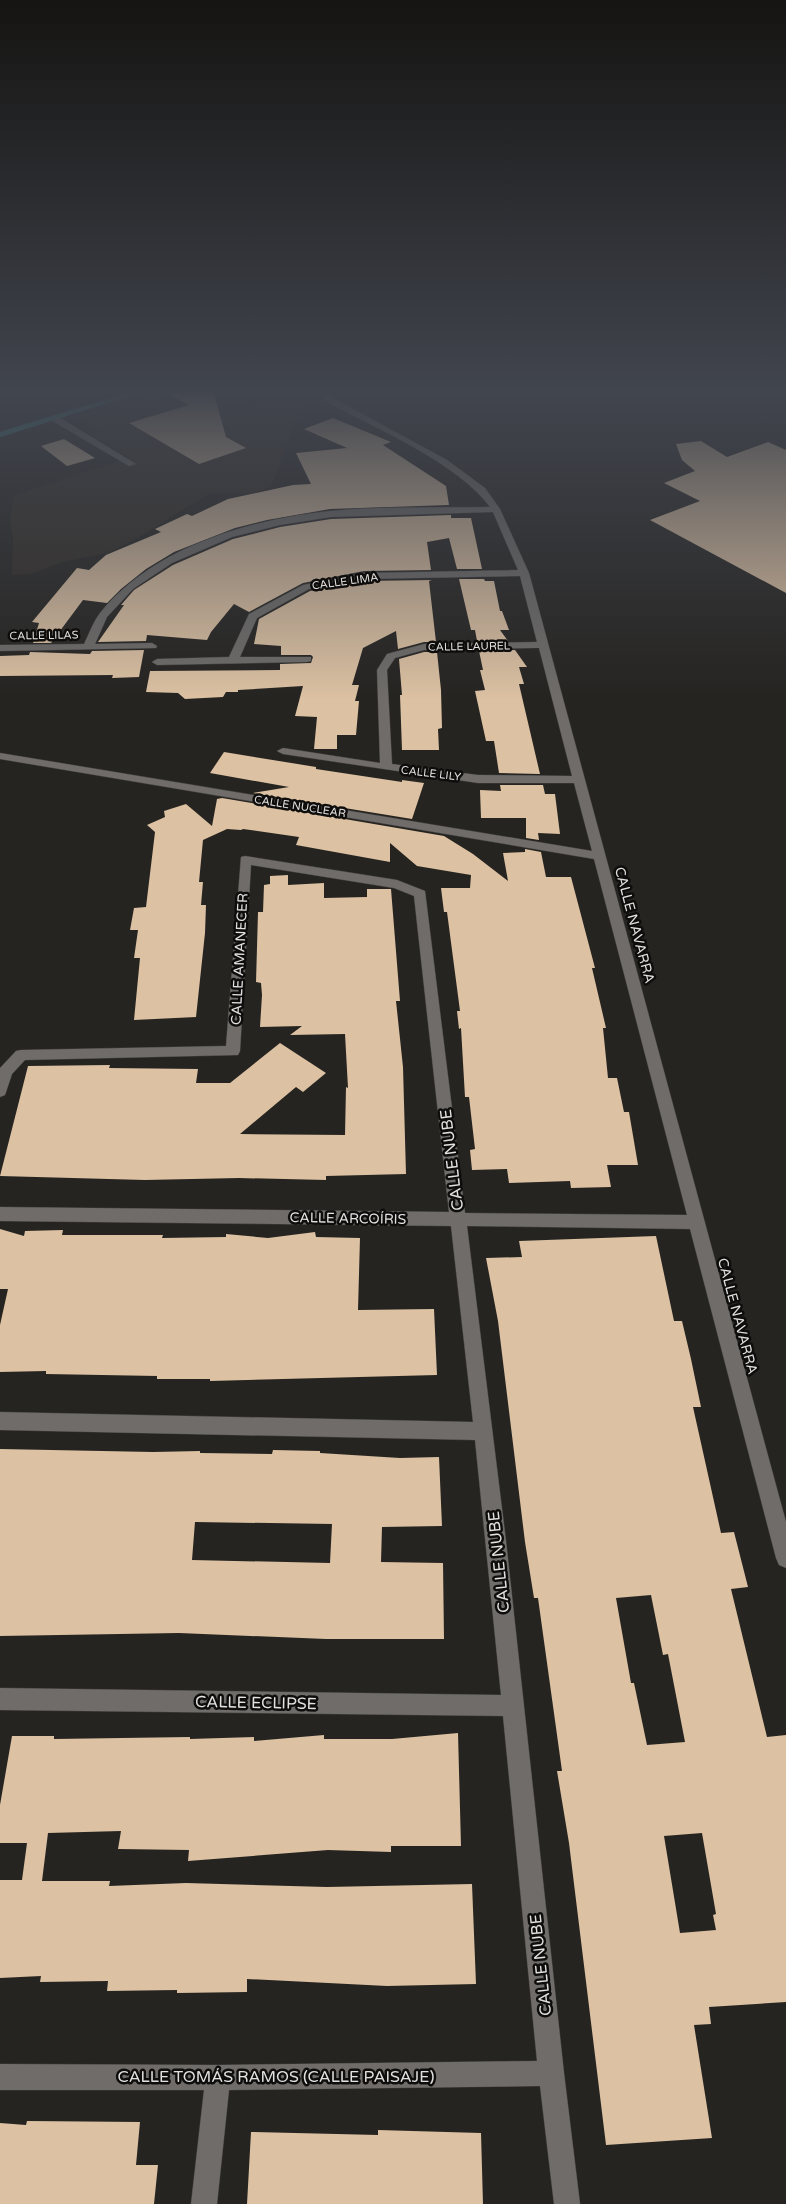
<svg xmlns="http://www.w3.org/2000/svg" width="786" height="2204" viewBox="0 0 786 2204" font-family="'Varela Round',sans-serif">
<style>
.built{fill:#322c25}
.building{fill:#dcc1a2;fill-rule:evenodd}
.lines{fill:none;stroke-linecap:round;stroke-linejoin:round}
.minor-casing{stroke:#42403e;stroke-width:1}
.major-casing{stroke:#42403e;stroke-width:1}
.minor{fill:#6f6c69;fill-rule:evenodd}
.major{fill:#388c8c;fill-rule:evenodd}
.labels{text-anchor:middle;stroke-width:5;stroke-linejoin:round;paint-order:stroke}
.far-street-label{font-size:11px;fill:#e2e1df;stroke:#0e0d0c}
.street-label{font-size:14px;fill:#e2e1df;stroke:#0e0d0c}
.near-street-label{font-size:16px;fill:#e2e1df;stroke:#0e0d0c}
</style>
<rect width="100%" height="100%" fill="#262421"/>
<!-- built -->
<polygon class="built" points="149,393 171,407 192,401 212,415 276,402 303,402 271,487 251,494 210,493 141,536 107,553 62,562 31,574 12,575 13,538 10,522 13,496 129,458 90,434 99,430 75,416"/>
<!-- building -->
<g class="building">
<polygon points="160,390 213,390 226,437 246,448 199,464 129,423 189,405"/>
<polygon points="333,418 391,442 383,445 446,486 449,505 330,509 267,520 235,528 174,552 146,569 121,589 107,603 83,600 51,643 33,643 39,623 32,622 77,568 89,570 106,555 161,532 155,529 187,514 192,516 228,499 293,485 311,484 296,453 347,448 304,429"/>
<polygon points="64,439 95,458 67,466 41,446"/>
<polygon points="701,441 727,457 768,442 786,450 786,593 650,520 700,501 664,483 695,471 682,460 676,444"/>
<polygon points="451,515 451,518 471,518 482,569 457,569 449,538 427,542 431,570 364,571 303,583 249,612 234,604 211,632 207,640 147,635 146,641 98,642 124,605 121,605 134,590 173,565 233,539 280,527 331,519"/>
<polygon points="459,579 484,579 485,581 494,581 500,611 502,611 509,630 500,630 508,641 477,641 475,630 471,630"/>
<polygon points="432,580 429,581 436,642 424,642 398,649 396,631 363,648 352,685 359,685 355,701 359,701 356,735 337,735 337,749 314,749 317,717 295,716 303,686 238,690 238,692 226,692 223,697 185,699 178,693 146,692 150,671 280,670 280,664 311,663 313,657 311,655 281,655 281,646 254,644 259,619 310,591 364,581"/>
<polygon points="144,650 139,677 112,678 113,675 0,676 0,656 29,655 30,652 90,654 92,651"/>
<polygon points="515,650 527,667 519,667 524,684 519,684 540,774 499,773 494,741 486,741 475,691 485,690 480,670 483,670 479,651"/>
<polygon points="424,652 437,652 441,690 442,728 438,729 439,750 402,750 400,695 402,695 399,659"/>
<polygon points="224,752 316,767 316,769 402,782 402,780 424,783 412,819 253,793 289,787 210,773"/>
<polygon points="500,785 543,785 545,794 555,794 560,834 538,833 539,840 526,838 526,818 481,818 480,790 501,791"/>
<polygon points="222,798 444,836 473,854 508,881 503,853 525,852 525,849 541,852 546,877 571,877 595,968 592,968 606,1028 603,1028 608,1078 617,1078 624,1112 629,1112 638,1165 607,1165 611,1187 571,1188 570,1181 509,1183 507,1169 472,1170 470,1150 475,1149 469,1097 465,1097 461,1028 459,1029 457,1011 460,1011 447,912 444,912 441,888 470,888 471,875 417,866 390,843 390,862 296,845 299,837 243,829 241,830 227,829 203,840 199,882 203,882 201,905 206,905 205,933 196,1017 134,1020 140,958 134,958 138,930 130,930 134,908 146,907 155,832 147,825 165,817 164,811 186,804 212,826 217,799"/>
<polygon points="288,875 288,885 324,883 324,898 367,897 367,889 391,889 400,1001 396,1001 403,1067 406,1174 326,1176 326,1180 239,1178 145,1180 0,1176 28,1066 110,1065 109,1068 198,1069 196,1083 230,1083 280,1043 326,1073 303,1092 296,1087 240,1134 345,1135 346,1087 348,1088 345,1034 290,1035 302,1026 260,1027 262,995 261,983 256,982 258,912 263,912 264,885 270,884 270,876"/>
<polygon points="0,1229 24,1236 25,1231 63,1230 62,1235 163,1235 162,1238 226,1237 226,1234 268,1238 315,1232 316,1237 360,1238 358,1310 434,1309 437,1375 210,1381 210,1379 157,1379 157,1376 46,1374 46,1371 0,1372 0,1325 8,1289 0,1289"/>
<path d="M 656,1236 L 674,1321 L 682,1321 L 691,1359 L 701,1407 L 693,1407 L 721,1533 L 734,1532 L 748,1587 L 731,1589 L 767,1737 L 786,1735 L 786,2002 L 709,2007 L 711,2024 L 694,2025 L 712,2138 L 606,2145 L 569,1843 L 557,1771 L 562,1771 L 538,1598 L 534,1598 L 525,1542 L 498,1321 L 486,1258 L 522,1257 L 519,1241 ZM 651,1595 L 663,1655 L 668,1654 L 685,1742 L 647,1745 L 634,1683 L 631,1683 L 616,1598 ZM 702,1833 L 716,1914 L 713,1915 L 716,1930 L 680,1933 L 664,1836 Z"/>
<path d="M 0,1449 L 153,1452 L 200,1451 L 200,1453 L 272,1454 L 273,1450 L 320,1451 L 320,1453 L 400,1458 L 439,1457 L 442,1526 L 382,1527 L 381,1562 L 443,1563 L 444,1639 L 326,1639 L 179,1633 L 0,1636 ZM 195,1522 L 332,1524 L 330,1563 L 192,1560 Z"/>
<polygon points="458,1733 461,1846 391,1846 391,1852 328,1850 188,1861 189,1850 118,1849 121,1831 48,1833 42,1881 110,1881 109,1886 186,1883 327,1887 472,1884 476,1984 387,1986 247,1979 247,1992 177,1993 177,1990 107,1991 108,1981 40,1982 41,1976 0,1978 0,1880 22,1880 27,1843 0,1843 0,1805 12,1736 54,1736 54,1739 190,1737 190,1739 254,1737 254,1741 324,1735 324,1739 392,1739"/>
<polygon points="27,2121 140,2122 136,2165 158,2165 154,2204 0,2204 0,2123 26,2125"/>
<polygon points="378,2130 481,2133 483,2204 247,2204 251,2132 378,2135"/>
</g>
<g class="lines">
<!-- minor casing -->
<g class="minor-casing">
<g id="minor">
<path d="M 318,390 L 326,390 L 333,398 L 447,460 L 485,488 L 500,509 L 529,573 L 786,1522 L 786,1568 L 779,1565 L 776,1558 L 690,1229 L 467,1226 L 506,1541 L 564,2073 L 580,2204 L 554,2204 L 540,2086 L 229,2090 L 217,2204 L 191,2204 L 204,2090 L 0,2090 L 0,2064 L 218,2065 L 537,2061 L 503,1716 L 0,1710 L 0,1688 L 501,1695 L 475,1440 L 0,1430 L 0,1412 L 473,1422 L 451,1226 L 0,1221 L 0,1207 L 449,1212 L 414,896 L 394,888 L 251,865 L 240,1051 L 238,1055 L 25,1060 L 12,1074 L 5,1095 L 0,1097 L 0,1068 L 16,1051 L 21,1050 L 226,1046 L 241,857 L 245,856 L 397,880 L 425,891 L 465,1213 L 687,1215 L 594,859 L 0,759 L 0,753 L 592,851 L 574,783 L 478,783 L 283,754 L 277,751 L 283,748 L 380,763 L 377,670 L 387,654 L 424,644 L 537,642 L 520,576 L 364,579 L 309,589 L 257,618 L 240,657 L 311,657 L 311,661 L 307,662 L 157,665 L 152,662 L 157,659 L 229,657 L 249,614 L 303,585 L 364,573 L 518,570 L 493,512 L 331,517 L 280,525 L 232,537 L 172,563 L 133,589 L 107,617 L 95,644 L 152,643 L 157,646 L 156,648 L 0,651 L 0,645 L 84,644 C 89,634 93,622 100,613 C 154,547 248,520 330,511 C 383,506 437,508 490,507 C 458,463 375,428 327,402 ZM 539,648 L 572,776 L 478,775 L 392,764 L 387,670 L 395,658 L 424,650 Z"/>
<polygon points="51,416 57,416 136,464 129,466 51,420"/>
</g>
</g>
<!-- major casing -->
<g class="major-casing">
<polygon id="major" points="137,390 149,390 0,437 0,432"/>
</g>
<!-- minor -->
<use href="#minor" class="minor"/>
<!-- major -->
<use href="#major" class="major"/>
</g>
<!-- sky -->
<linearGradient id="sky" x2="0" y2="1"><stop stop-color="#151412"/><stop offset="0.56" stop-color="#41454e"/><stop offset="1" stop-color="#41454e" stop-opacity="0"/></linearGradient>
<rect width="786" height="699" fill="url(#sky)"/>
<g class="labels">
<!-- far-street labels -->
<g class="far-street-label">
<text transform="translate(345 581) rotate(-8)" y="4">CALLE LIMA</text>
<text transform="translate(44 635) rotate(-1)" y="4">CALLE LILAS</text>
<text transform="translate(469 646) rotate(-1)" y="4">CALLE LAUREL</text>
<text transform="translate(431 773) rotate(7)" y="4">CALLE LILY</text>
<text transform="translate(300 806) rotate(9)" y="4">CALLE NUCLEAR</text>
</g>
<!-- street labels -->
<g class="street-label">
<text transform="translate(635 925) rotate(75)" y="5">CALLE NAVARRA</text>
<text transform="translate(239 959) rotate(-87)" y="5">CALLE AMANECER</text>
<text transform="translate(348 1218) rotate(1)" y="5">CALLE ARCOÍRIS</text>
<text transform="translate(738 1316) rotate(75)" y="5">CALLE NAVARRA</text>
</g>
<!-- near-street labels -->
<g class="near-street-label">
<text transform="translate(451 1160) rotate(-97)" y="6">CALLE NUBE</text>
<text transform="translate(498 1562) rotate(-96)" y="6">CALLE NUBE</text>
<text transform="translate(256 1702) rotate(1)" y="6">CALLE ECLIPSE</text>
<text transform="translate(540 1965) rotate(-96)" y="6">CALLE NUBE</text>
<text x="276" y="2082">CALLE TOMÁS RAMOS (CALLE PAISAJE)</text>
</g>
</g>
</svg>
